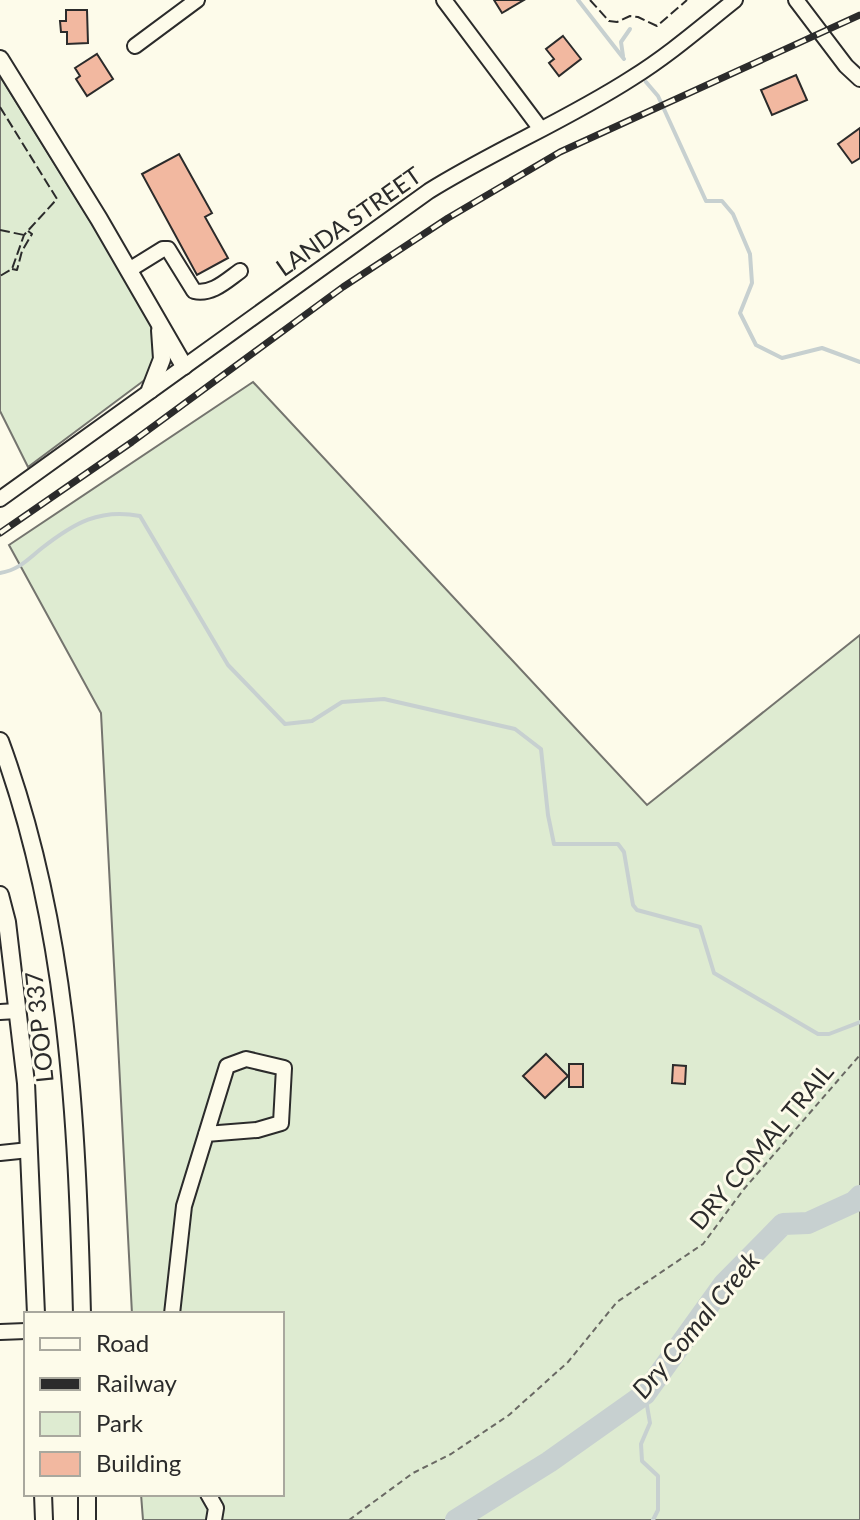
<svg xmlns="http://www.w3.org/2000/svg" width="860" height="1520" viewBox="0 0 860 1520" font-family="Lato,sans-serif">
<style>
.green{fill:#deebd1;stroke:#74746e;stroke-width:2}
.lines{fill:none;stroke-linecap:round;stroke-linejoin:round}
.stream{stroke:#c7d0d0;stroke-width:4}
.river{stroke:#c7d0d0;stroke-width:22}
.building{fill:#f2b8a0;stroke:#2b2b2b;stroke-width:2}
.minor-casing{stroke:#2b2b2b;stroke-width:18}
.major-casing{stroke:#2b2b2b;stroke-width:20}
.path{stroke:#6a6964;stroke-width:2;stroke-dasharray:6 4;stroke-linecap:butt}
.minor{stroke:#fdfbea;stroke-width:14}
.major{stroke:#fdfbea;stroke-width:16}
.rail-casing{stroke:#2b2b2b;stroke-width:7}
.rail{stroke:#fdfbea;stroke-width:4;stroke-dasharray:12;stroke-linecap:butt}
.fence{stroke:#2b2b2b;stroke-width:2;stroke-dasharray:10 4;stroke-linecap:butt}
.labels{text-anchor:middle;stroke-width:6;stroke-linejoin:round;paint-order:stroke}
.street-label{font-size:24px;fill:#2b2b2b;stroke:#fdfbea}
.water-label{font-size:26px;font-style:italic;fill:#2b2b2b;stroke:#fdfbea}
</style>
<rect width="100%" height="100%" fill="#fdfbea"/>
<!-- green -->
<g class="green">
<polygon points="0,76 148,314 157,342 150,376 28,467 0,411"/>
<polygon points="253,382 647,805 860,635 860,1520 143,1520 141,1494 282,1494 282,1314 132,1314 101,713 9,545"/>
</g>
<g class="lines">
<!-- stream -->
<g class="stream">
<polyline points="578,0 624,59"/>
<polyline points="623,56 621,42 630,29"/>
<polyline points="646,82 658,96 706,201 722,201 733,214 750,254 752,283 740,313 756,345 782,358 822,348 860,362"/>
<path d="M 0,573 C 19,570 28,559 42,548 C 74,523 100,508 140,516 L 228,665 L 285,724 L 312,721 L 342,702 L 384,699 L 515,729 L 541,749 L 548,815 L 554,844 L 618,844 L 624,852 L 633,905 L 637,910 L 700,927 L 714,973 L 818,1034 L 829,1034 L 860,1022"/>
<polyline points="645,1394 650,1423 641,1444 642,1461 658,1476 658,1510 653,1520"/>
</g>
<!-- river -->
<polyline class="river" points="456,1520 549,1462 645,1394 724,1284 783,1224 808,1223 854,1202 860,1196"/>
</g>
<!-- building -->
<g class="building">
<polygon points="494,0 524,0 502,13"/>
<polygon points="66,10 87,10 88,43 67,44 67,32 61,32 60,21 66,21"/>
<polygon points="563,36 581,59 559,76 549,63 554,59 546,49"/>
<polygon points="97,54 113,79 87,96 76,79 80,76 75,68"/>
<polygon points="796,75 807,100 772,115 761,90"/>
<polygon points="860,128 860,158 852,163 838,144"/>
<polygon points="179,154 212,213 205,217 228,258 197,275 142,174"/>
<polygon points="546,1054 568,1076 545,1098 523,1076"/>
<rect x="569" y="1064" width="14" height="23"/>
<polygon points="673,1065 686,1066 685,1084 672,1083"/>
</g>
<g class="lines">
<!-- minor casing -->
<g class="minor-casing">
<g id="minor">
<polyline points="444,0 540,128"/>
<polyline points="796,0 846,66 860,79"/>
<polyline points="135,46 197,0"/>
<path d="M 129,270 L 163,249 L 168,249 L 194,291 C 212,295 226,281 240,271"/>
<path d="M 0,499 L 429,191 C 495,150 567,120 632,78 C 669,55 701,27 735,0"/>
<polyline points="0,1012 17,1011"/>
<polyline points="0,1153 29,1150"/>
<polyline points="172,1314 184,1206 227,1066 246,1059 284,1068 281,1123 257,1130 206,1134"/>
<polyline points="0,1332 26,1331"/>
<polyline points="208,1494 216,1508 214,1520"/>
</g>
</g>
<!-- major casing -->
<g class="major-casing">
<g id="major">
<polyline points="0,59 99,219 184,366"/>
<polyline points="150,390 162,359 160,330"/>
<path d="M 0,741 C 68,925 77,1120 82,1314"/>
<polyline points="0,895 7,922 26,1083 36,1314"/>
<polyline points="43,1494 44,1520"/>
<polyline points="87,1494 87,1520"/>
</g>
</g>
<!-- path -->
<polyline class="path" points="349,1520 413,1473 451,1454 509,1415 568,1362 617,1302 703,1244 744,1189 859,1056"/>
<!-- minor -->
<use href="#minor" class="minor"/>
<!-- major -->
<use href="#major" class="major"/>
<!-- rail casing -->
<g class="rail-casing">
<polyline id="rail" points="0,533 132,442 343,287 448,218 560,152 860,15"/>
</g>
<!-- rail -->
<use href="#rail" class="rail"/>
<!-- fence -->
<g class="fence">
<polyline points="590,0 609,21 617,22 630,16 638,17 657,26 687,0"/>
<polyline points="0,107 57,199 24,235 12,269 0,276"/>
<polyline points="0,230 24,235"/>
<polyline points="12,269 17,270 22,251 32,234 28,231"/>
</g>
</g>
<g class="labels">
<!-- street labels -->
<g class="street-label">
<text transform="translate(349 222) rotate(-35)" y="8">LANDA STREET</text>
<text transform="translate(40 1027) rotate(-96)" y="8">LOOP 337</text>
<text transform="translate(762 1147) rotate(-50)" y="8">DRY COMAL TRAIL</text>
</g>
<!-- water labels -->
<g class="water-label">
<text transform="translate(696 1325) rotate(-50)" y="9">Dry Comal Creek</text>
</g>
</g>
<!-- legend -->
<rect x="24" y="1312" width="260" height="184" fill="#fdfbea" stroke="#a9a89e" stroke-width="2"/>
<rect x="40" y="1338" width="40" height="12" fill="#fdfbea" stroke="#a9a89e" stroke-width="2"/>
<text x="96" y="1352" font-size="24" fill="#2b2b2b">Road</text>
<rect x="40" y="1378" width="40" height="12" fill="#2b2b2b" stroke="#a9a89e" stroke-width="2"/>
<text x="96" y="1392" font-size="24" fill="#2b2b2b">Railway</text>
<rect x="40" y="1412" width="40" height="24" fill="#deebd1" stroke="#a9a89e" stroke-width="2"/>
<text x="96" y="1432" font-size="24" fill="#2b2b2b">Park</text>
<rect x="40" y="1452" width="40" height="24" fill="#f2b8a0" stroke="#a9a89e" stroke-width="2"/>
<text x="96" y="1472" font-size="24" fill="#2b2b2b">Building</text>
</svg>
